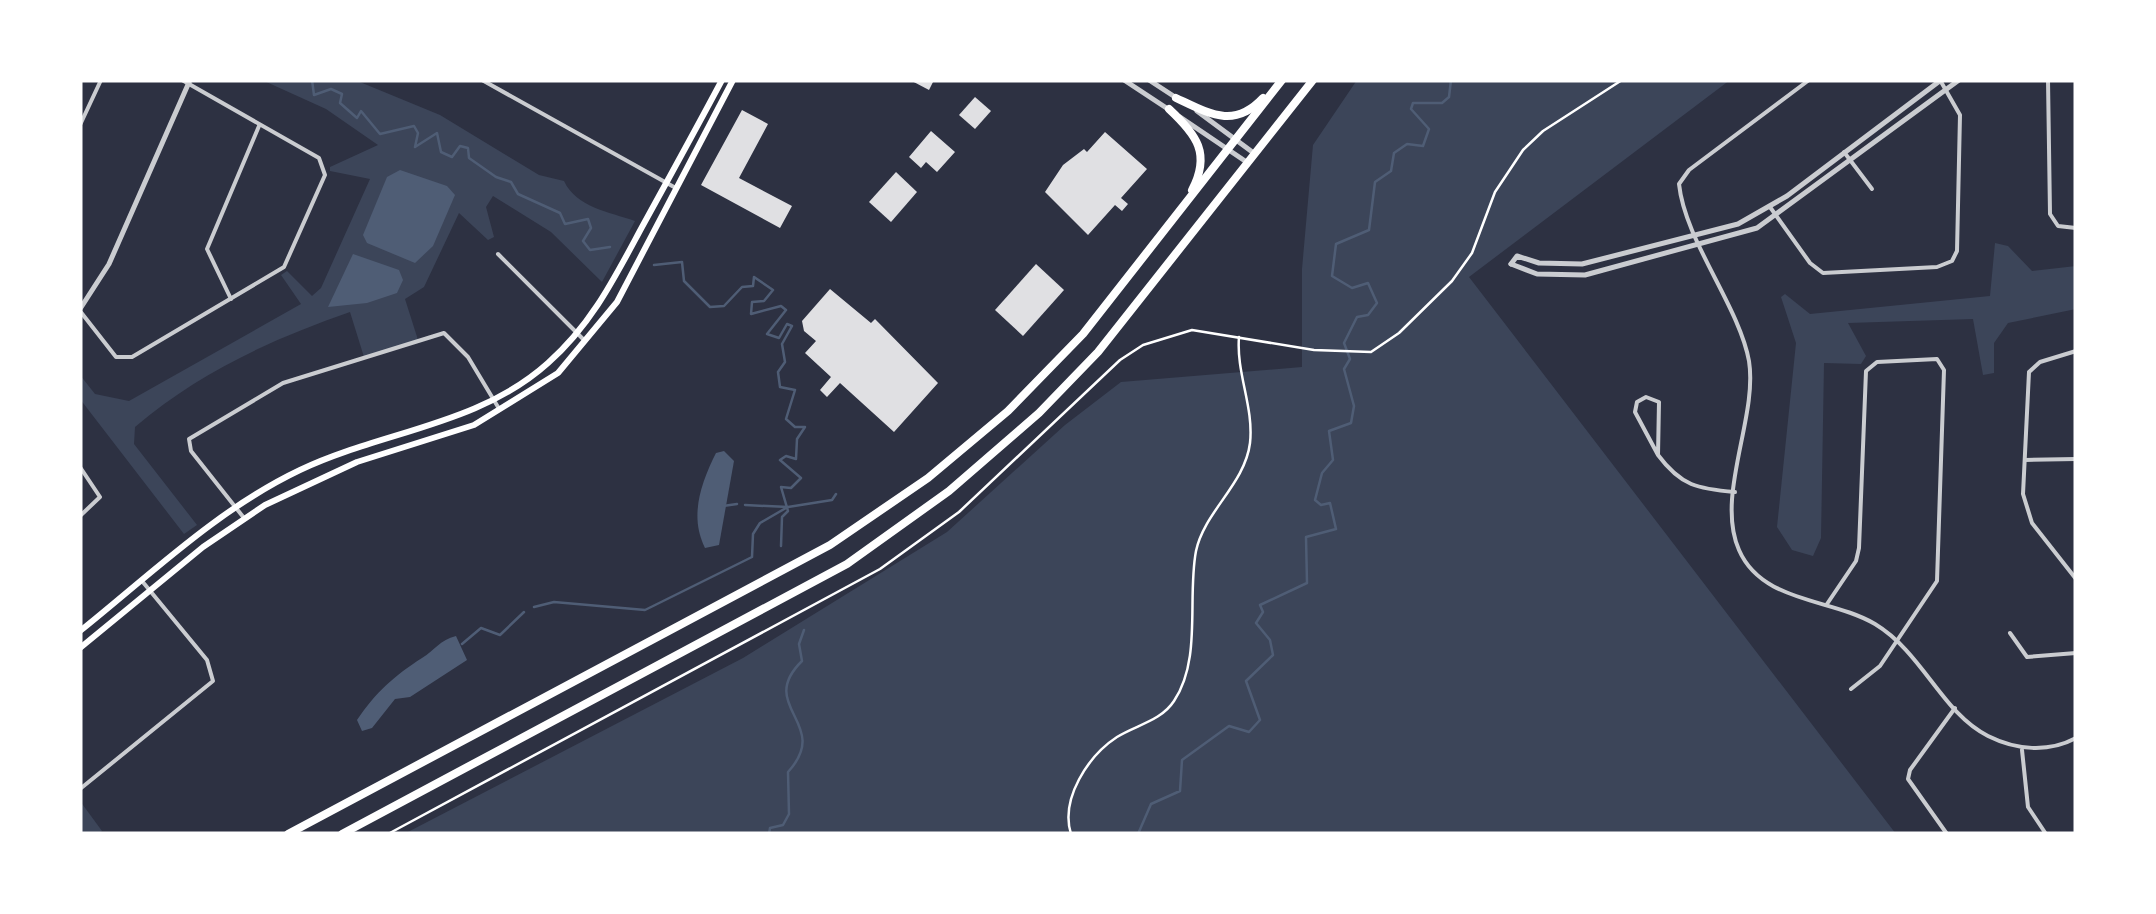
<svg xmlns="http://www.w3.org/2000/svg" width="2156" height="914" viewBox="0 0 2156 914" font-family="'Source Sans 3',sans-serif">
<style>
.green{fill:#3c4559}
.water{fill:#4f5d75}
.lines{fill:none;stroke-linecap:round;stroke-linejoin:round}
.stream{stroke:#4f5d75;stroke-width:2.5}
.building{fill:#e0e0e3}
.path{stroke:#fff;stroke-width:2.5}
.minor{stroke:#caccd0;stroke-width:4}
.tertiary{stroke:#caccd0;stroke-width:5}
.secondary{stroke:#fff;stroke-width:6}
.trunk{stroke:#fff;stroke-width:8}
</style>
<rect width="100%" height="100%" fill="#2d3142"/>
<!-- green -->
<g class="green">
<path d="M 262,80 L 355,80 L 440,115 L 539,175 L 564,181 C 576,207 609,212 635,221 L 602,282 L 551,232 L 493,196 L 486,207 L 494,237 L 488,240 L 459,213 L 424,287 L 405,299 L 418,340 L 364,357 L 350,312 C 272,339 198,373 135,427 L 134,444 L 197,525 L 184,534 L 80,399 L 80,375 L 95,394 L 129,401 L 301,304 L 281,275 L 287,271 L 312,296 L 321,288 L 370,179 L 330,171 L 330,167 L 378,145 L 326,109 Z"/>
<polygon points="1357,80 1730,80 1469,277 1896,834 404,834 743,658 947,532 1065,425 1121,382 1302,367 1302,269 1313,145"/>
<polygon points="1995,243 2008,246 2032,271 2076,266 2076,309 2008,323 1994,343 1994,373 1983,375 1973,319 1848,323 1866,356 1861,364 1824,363 1821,538 1813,556 1792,550 1777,527 1796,343 1781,297 1785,294 1810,314 1990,296"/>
<polygon points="80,801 102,831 98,834 80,834"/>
</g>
<!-- water -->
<g class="water">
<polygon points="400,170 447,186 455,195 433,246 415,263 367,243 363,235 387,177"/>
<polygon points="353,254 399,270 403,280 397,293 367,303 328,307"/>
<path d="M 724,451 L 734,461 L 719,545 L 705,548 C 689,516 701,483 716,453 Z"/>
<path d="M 456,636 L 467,660 L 410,697 L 395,699 L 372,728 L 362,731 L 357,720 C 376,692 394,676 422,658 C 435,650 440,640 456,636 Z"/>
</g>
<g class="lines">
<!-- stream -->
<g class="stream">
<polyline points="312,80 314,95 331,89 342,94 340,103 357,118 361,111 380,134 414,126 418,133 415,147 437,133 441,152 452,157 460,146 468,148 469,158 496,177 511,182 518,194 560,213 565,224 588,219 591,228 583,241 590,250 610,247"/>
<polyline points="654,265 682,262 684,281 710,307 724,306 742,287 753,286 754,277 773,290 764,301 752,302 751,314 781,306 786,310 767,334 779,338 787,324 792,326 782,344 785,362 778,372 780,387 795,390 786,419 795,427 805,427 797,439 796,459 786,456 780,460 801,478 791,488 781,487 788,511 782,517 781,546"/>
<polyline points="745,505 788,507 832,500 836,494"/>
<polyline points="723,506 737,504"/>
<polyline points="534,607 554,602 645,610 752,557 753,534 760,523 786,508"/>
<polyline points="462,644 481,628 500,635 524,612"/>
<path d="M 769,834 L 770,828 L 783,825 L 789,814 L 788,772 C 833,723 755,707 802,661 L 799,644 L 804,630"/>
<polyline points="1138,834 1151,804 1180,791 1182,760 1229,726 1249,732 1260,720 1246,681 1273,655 1270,640 1256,623 1263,612 1260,605 1307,583 1306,537 1336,529 1330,503 1321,505 1315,500 1322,473 1333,460 1329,431 1351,423 1354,406 1344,369 1350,359 1344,343 1357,317 1368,315 1377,303 1368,283 1352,288 1332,276 1336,244 1369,230 1375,182 1391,171 1394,153 1407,144 1423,146 1429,129 1411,109 1413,103 1442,103 1449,97 1451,80"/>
</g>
</g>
<!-- building -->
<g class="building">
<polygon points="910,80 934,80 929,90"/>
<polygon points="975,97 991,111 975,129 959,115"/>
<polygon points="742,110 768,124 739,178 792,206 780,228 701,185"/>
<polygon points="931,131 955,152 937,172 926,162 921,168 909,157"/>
<polygon points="1105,132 1147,169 1121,198 1128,204 1122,211 1115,205 1088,235 1045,192 1063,165 1084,149 1087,152"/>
<polygon points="896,172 917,192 891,222 869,202"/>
<polygon points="1036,264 1064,290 1023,336 995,310"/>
<polygon points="830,289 871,323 875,319 938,383 894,432 840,383 827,397 820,390 831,377 805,353 816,341 804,331 802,321"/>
</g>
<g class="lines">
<!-- path -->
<g class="path">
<polyline points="388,834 880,569 959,512 1120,360 1143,345 1192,330 1314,350 1371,352 1399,333 1452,281 1472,253 1495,192 1523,150 1543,131 1622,80"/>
<path d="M 1071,834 C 1060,799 1088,756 1117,737 C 1136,725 1161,721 1174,701 C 1202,659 1187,598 1196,551 C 1204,512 1245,484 1250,443 C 1254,407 1236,373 1239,337"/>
</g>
<!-- minor -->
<g class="minor">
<polyline points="482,80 674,187"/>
<path d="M 1809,80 L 1689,170 L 1679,184 C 1685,241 1739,306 1749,361 C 1758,417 1715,496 1739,550 C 1762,603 1831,598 1875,624 C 1923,653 1942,713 1988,736 C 2016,750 2048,753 2076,738"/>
<polyline points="2048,80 2050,214 2058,226 2076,228"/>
<polyline points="80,125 101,80"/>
<polyline points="1844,152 1872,189"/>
<polyline points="1770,207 1810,263 1823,273 1937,267 1952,261 1957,251 1960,115 1940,80"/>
<polyline points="498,254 583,339"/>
<polyline points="231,299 207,249 259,126"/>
<polyline points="80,311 116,357 132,357 284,267 325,175 319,158 182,80"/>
<polyline points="2076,351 2040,362 2029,372 2023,494 2032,523 2076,579"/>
<path d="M 1658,455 L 1635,412 L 1637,402 L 1646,397 L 1659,402 L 1658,455 C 1681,486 1698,489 1735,492"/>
<polyline points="2025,460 2076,459"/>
<polyline points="80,467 100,497 80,516"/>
<polyline points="244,518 191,451 189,439 283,383 444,333 468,357 498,407"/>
<polyline points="1827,604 1856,561 1859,548 1866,371 1877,362 1937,359 1944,370 1937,581 1880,666 1851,689"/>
<polyline points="2010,633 2027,657 2076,653"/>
<polyline points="2022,750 2028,807 2046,834"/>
<polyline points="80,789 213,681 207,660 142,581"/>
<polyline points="1947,834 1908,779 1910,770 1955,708"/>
</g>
<!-- tertiary -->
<g class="tertiary">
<polyline points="1124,80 1171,111"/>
<polyline points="1149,80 1175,97"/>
<polyline points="1197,111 1255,154"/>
<polyline points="1180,117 1248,163"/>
<polyline points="1511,264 1537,274 1585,275 1757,228 1959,80"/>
<polyline points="1511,264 1517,256 1539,263 1582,264 1738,224 1787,196 1941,80"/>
<polyline points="80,309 109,264 190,80"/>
</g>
<!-- secondary -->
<g class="secondary">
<path d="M 80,631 C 150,575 218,509 300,470 C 382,431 478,426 548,363 C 592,324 615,277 642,227 C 669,178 696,129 722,80"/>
<polyline points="80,648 203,547 265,505 357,462 474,425 558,373 617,302 733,80"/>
</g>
<!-- trunk -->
<g class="trunk">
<path d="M 1176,98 C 1210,114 1234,129 1263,98"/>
<path d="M 1169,109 C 1197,135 1211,154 1192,190"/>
<polyline points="288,834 830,545 928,478 1008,411 1083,334 1282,80"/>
<polyline points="342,834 847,564 949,491 1039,413 1098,352 1313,80"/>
</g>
</g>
<!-- border -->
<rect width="2156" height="914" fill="none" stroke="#ffffff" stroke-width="165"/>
</svg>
